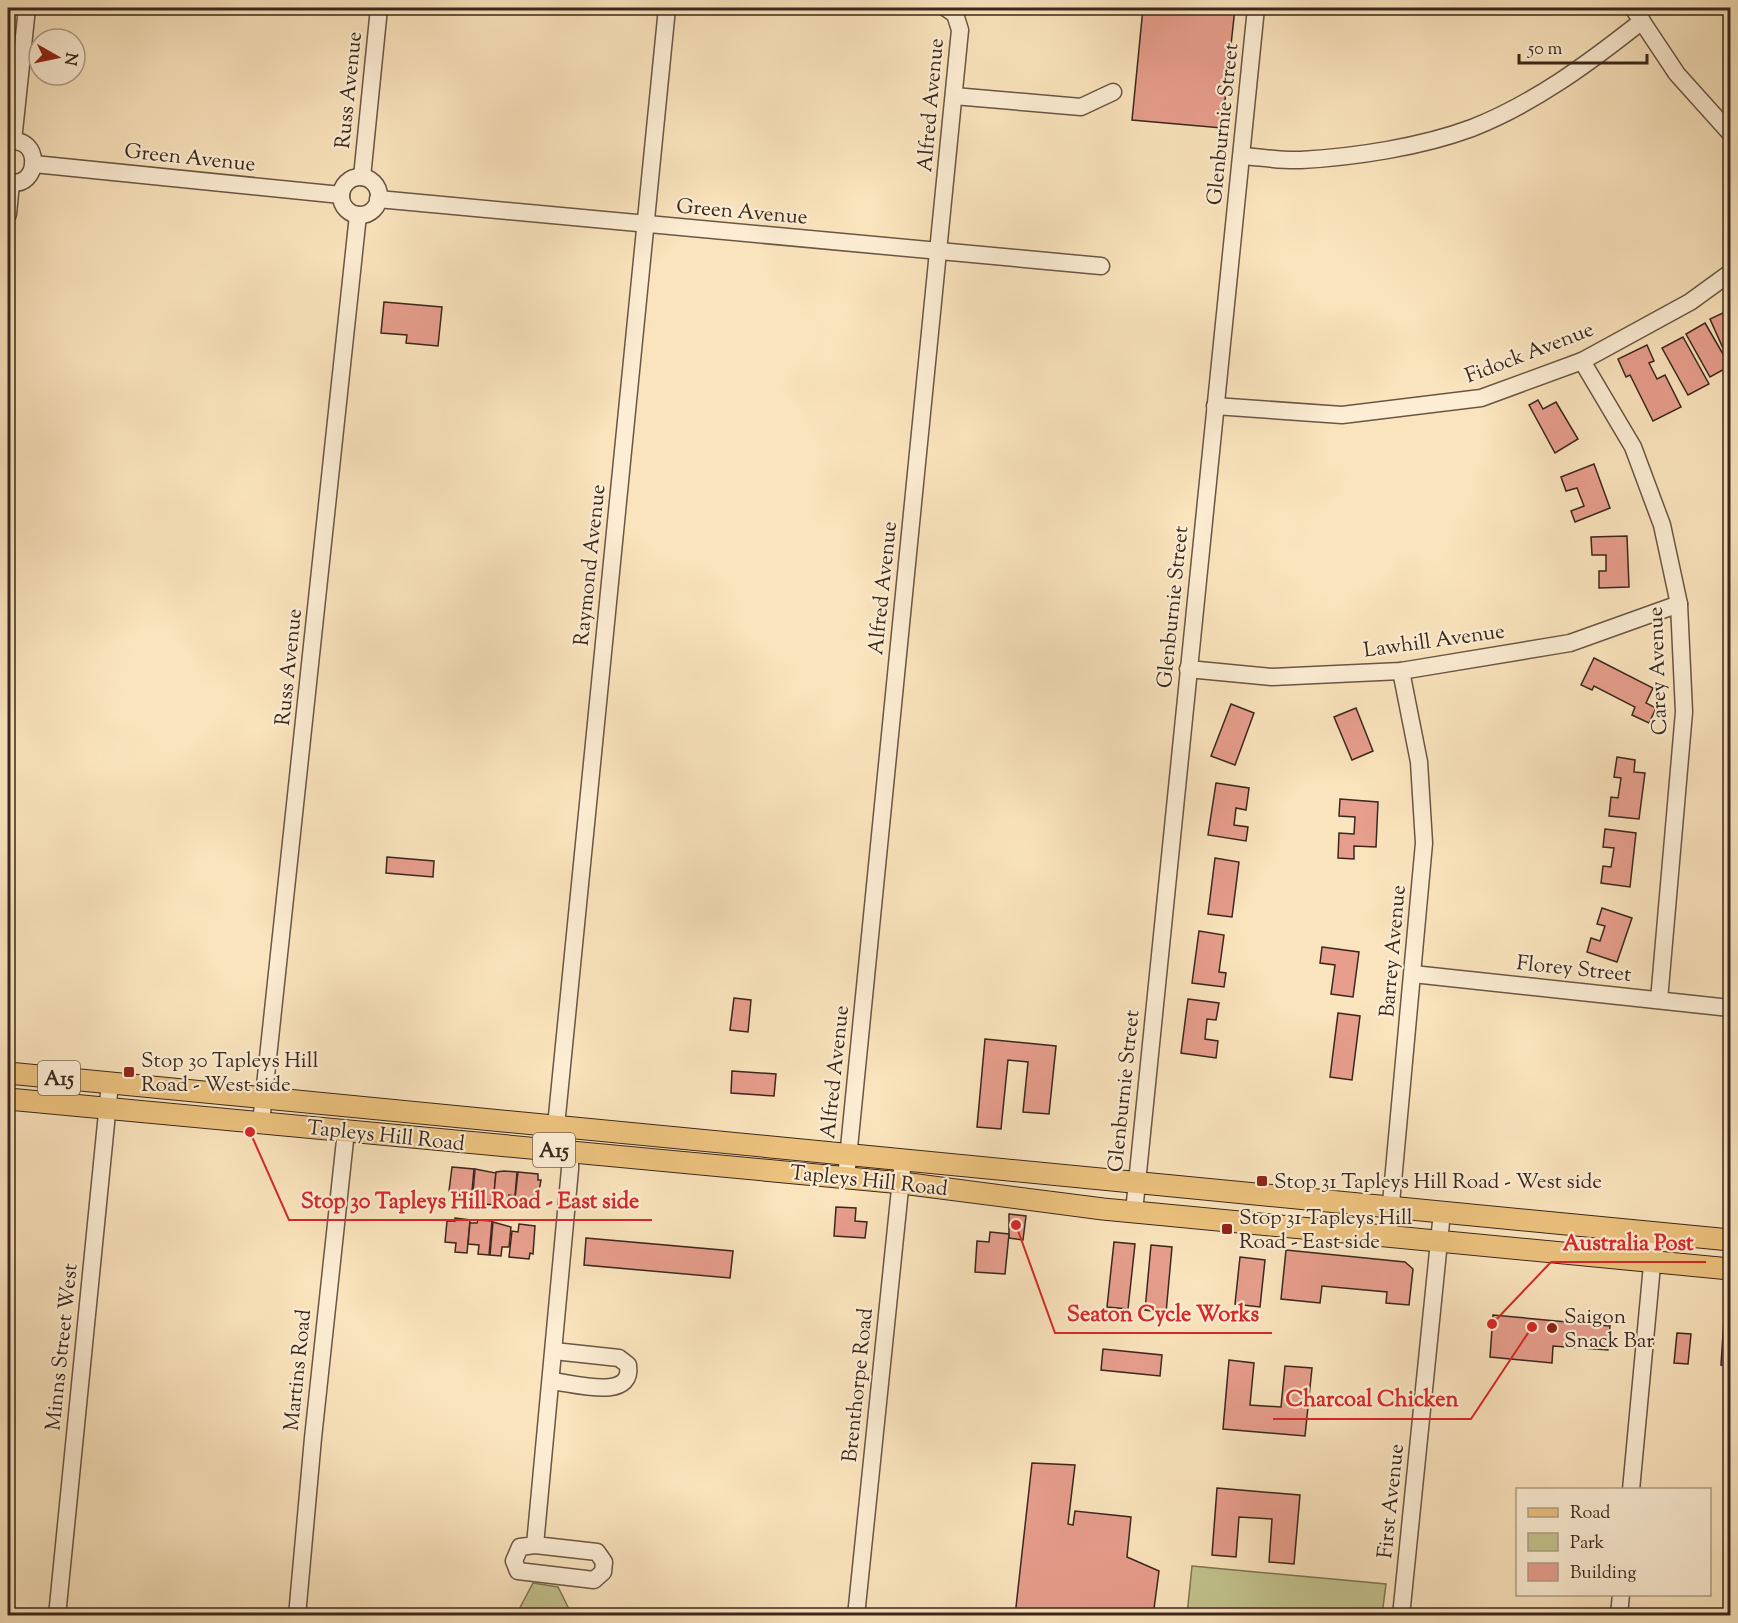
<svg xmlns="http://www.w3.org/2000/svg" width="1738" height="1623" viewBox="0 0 1738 1623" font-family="'Sorts Mill Goudy',serif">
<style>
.green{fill:#c2c38e;stroke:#7e7556;stroke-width:1.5}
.building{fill:#e79e8d;stroke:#3a271d;stroke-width:1.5}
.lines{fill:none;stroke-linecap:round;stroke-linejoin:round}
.minor-casing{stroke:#6a5645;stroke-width:19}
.major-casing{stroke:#3a271d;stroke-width:23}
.minor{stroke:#fcedd4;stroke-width:16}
.major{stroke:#edc27e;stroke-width:21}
.poi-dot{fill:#8f2418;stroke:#fcedd4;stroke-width:2}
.labels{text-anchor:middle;stroke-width:4.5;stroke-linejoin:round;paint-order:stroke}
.shield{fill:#fcedd4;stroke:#746254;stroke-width:1.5}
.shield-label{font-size:20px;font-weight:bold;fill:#3a271d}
.street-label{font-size:21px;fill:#3a271d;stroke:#fcedd4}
.poi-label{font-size:21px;fill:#3a271d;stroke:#fcedd4;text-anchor:start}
.leader{fill:none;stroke:#d62828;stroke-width:2}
.callout-dot{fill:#d62828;stroke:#fcedd4;stroke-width:2}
.callout-label{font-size:22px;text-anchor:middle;font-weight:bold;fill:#d62828;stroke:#fcedd4;stroke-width:4.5;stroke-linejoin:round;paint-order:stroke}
</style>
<rect width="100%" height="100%" fill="#fae4bd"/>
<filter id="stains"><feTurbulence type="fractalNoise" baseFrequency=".00333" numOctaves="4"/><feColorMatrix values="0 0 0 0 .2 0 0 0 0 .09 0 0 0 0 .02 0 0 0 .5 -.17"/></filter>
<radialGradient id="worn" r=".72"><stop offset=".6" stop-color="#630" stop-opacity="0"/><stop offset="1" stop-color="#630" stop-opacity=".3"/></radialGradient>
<!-- green -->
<g class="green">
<polygon points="1192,1566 1386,1584 1382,1615 1187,1615"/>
<polygon points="533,1583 558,1587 572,1615 516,1615"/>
</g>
<!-- building -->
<g class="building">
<polygon points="1143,8 1235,8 1222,128 1132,120"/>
<polygon points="384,302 442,307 438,346 406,343 407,335 381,333"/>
<polygon points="1729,310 1730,314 1730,364 1710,319"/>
<polygon points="1705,323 1730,366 1710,377 1686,334"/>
<polygon points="1683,337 1709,384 1688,395 1662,348"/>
<polygon points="1647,345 1654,361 1649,363 1657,379 1665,375 1681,407 1653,421 1630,375 1626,377 1618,359"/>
<polygon points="1538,400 1543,409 1556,402 1578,439 1555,453 1529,405"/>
<polygon points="1594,464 1610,508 1575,522 1571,511 1584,506 1577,488 1566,491 1561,477"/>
<polygon points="1627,536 1629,587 1599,588 1599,571 1606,571 1606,555 1592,555 1591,537"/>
<polygon points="1594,658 1653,688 1646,703 1656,708 1649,723 1632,715 1635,707 1594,686 1592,690 1581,685"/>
<polygon points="1231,704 1254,713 1235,765 1211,756"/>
<polygon points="1356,708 1373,751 1352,760 1334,717"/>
<polygon points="1617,757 1635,760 1634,772 1645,773 1639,819 1609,816 1611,797 1618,798 1621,778 1614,777"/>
<polygon points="1216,783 1249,788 1246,810 1236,808 1234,825 1248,827 1246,841 1208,835"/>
<polygon points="1340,799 1378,802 1376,847 1354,846 1354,859 1338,858 1339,833 1354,834 1355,817 1339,816"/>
<polygon points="1605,829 1636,833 1630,887 1601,883 1603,866 1611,867 1614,848 1603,847"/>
<polygon points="387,857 434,861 433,877 386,873"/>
<polygon points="1215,858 1239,862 1232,917 1208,914"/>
<polygon points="1602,908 1632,918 1617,962 1587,952 1591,938 1600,941 1605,926 1597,924"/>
<polygon points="1199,931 1224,935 1219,972 1226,973 1224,987 1192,983"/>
<polygon points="1322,947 1359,952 1353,997 1331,994 1335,965 1320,963"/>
<polygon points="734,998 751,1000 748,1032 730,1030"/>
<polygon points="1188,999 1219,1003 1216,1020 1207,1019 1205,1039 1218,1041 1216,1058 1181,1053"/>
<polygon points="1338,1013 1360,1016 1352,1080 1330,1077"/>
<polygon points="985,1039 1056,1046 1049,1114 1023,1112 1028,1062 1008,1060 1001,1129 977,1127"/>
<polygon points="732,1071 776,1074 774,1096 731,1093"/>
<polygon points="452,1167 474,1169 471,1202 459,1201 460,1192 449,1191"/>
<polygon points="475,1169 496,1173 493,1205 478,1203 479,1193 473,1193"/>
<polygon points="504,1171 517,1172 515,1196 509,1195 508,1205 493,1204 496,1172"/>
<polygon points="518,1172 538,1174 538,1180 541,1180 536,1208 520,1206 521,1198 515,1198"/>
<polygon points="836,1207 856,1208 855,1221 867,1222 865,1238 834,1236"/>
<polygon points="1009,1214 1026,1216 1023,1240 1009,1238"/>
<polygon points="455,1218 470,1220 467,1253 455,1252 456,1243 445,1242 447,1221 455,1221"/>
<polygon points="478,1220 492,1221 489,1255 478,1254 479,1245 468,1244 470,1223 477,1223"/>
<polygon points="493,1222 511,1227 509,1247 502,1247 501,1256 490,1255"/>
<polygon points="519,1224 535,1226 533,1254 530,1253 529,1259 509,1257 512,1231 518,1232"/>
<polygon points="990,1232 1009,1234 1005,1274 975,1272 977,1241 989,1242"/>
<polygon points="586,1238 733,1251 730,1278 584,1265"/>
<polygon points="1114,1242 1135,1244 1128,1309 1107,1307"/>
<polygon points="1151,1245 1172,1247 1166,1313 1145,1310"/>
<polygon points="1286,1250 1405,1262 1413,1269 1409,1305 1386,1303 1387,1292 1322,1286 1320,1303 1281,1299"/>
<polygon points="1240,1257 1265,1260 1260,1307 1235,1304"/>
<polygon points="1726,1295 1730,1295 1730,1335 1723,1334"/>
<polygon points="1493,1315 1610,1326 1608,1350 1553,1346 1552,1363 1490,1357"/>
<polygon points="1677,1333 1691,1334 1688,1364 1674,1363"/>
<polygon points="1723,1334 1730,1335 1730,1366 1721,1365"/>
<polygon points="1103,1349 1162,1355 1160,1376 1101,1370"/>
<polygon points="1229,1360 1254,1363 1250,1405 1281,1407 1285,1366 1312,1368 1305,1436 1223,1429"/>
<polygon points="1032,1463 1075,1465 1068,1524 1073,1525 1075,1511 1131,1517 1127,1557 1159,1571 1153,1616 1015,1616"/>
<polygon points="1217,1488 1300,1495 1294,1564 1269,1562 1272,1519 1239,1517 1236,1557 1212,1555"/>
</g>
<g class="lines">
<!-- minor casing -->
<g class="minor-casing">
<g id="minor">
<polyline points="1633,8 1677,74 1730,133"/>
<polyline points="954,96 1081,107 1113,92"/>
<polyline points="13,141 27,8"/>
<path d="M 8,142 C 42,134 41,190 8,182"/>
<path d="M 1242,156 C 1261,157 1281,161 1301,160 C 1355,157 1421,147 1472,128 C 1535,103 1589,63 1642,21"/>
<polyline points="34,164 341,195"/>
<polyline points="362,177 379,8"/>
<circle cx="360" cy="196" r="19"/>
<polyline points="378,199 1101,266"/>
<polyline points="8,214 11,183"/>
<polyline points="1582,361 1633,447 1662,525 1679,604 1684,712 1659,1000"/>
<polyline points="1215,406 1342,415 1481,398 1582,361 1690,302 1730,273"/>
<polyline points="1188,669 1272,677 1401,671 1570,643 1679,604"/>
<polyline points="1413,974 1730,1008"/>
<polyline points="261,1123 358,215"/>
<polyline points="846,1178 960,30 955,14 946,8"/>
<polyline points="1134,1212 1256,8"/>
<polyline points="1388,1236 1424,843 1419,762 1401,671"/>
<path d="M 551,1381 C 573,1383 634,1402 628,1365 L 619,1358 L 554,1351"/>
<polyline points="1631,1490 1655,1233"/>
<polyline points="535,1545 597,1552 604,1562 603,1572 594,1580 518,1571 514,1561 520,1547 535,1545 570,1169 570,1151 556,1126 667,8"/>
<polyline points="57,1616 110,1083"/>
<polyline points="297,1616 313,1438 346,1131"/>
<polyline points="856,1616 903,1160"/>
<polyline points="1401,1616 1442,1212"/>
<polyline points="1619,1616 1621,1594"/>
</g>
</g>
<!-- major casing -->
<g class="major-casing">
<g id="major">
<polyline points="8,1073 1730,1240"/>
<polyline points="8,1099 902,1183 1103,1209 1730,1269"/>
</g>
</g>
<!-- minor -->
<use href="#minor" class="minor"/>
<!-- major -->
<use href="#major" class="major"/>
</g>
<!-- markers -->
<g class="poi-dot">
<rect x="123" y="1066" width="12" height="12" rx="3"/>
<rect x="1256" y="1175" width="12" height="12" rx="3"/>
<rect x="1221" y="1223" width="12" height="12" rx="3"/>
<circle cx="1552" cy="1328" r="6"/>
</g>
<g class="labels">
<!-- shield labels -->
<g class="shield">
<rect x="38" y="1061" width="42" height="34" rx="4.5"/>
<rect x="533" y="1133" width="42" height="34" rx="4.5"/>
</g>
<g class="shield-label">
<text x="59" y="1085">A15</text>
<text x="554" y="1157">A15</text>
</g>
<!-- street labels -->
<g class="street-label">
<text transform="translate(348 90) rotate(-84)" y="7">Russ Avenue</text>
<text transform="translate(930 105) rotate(-85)" y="7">Alfred Avenue</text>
<text transform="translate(1222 124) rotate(-84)" y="7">Glenburnie Street</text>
<text transform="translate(190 157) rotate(6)" y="7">Green Avenue</text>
<text transform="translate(742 211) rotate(5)" y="7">Green Avenue</text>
<text transform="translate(1529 352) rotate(-21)" y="7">Fidock Avenue</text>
<text transform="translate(589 565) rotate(-84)" y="7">Raymond Avenue</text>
<text transform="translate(882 588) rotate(-84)" y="7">Alfred Avenue</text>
<text transform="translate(1172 607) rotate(-84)" y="7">Glenburnie Street</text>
<text transform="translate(1434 640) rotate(-8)" y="7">Lawhill Avenue</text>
<text transform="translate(288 667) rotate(-84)" y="7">Russ Avenue</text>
<text transform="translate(1657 671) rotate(-92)" y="7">Carey Avenue</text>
<text transform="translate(1392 951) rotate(-85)" y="7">Barrey Avenue</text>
<text transform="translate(1574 968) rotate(6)" y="7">Florey Street</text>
<text transform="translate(834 1072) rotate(-84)" y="7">Alfred Avenue</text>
<text transform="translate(1123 1091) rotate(-84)" y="7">Glenburnie Street</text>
<text transform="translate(386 1135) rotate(6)" y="7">Tapleys Hill Road</text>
<text transform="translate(869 1180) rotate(6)" y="7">Tapleys Hill Road</text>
<text transform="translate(61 1347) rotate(-84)" y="7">Minns Street West</text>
<text transform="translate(297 1370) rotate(-84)" y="7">Martins Road</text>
<text transform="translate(857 1385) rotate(-84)" y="7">Brenthorpe Road</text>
<text transform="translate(1390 1501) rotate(-84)" y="7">First Avenue</text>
</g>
<!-- poi labels -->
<g class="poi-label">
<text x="141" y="1067">Stop 30 Tapleys Hill<tspan x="141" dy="24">Road - West side</tspan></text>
<text x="1274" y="1188">Stop 31 Tapleys Hill Road - West side</text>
<text x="1239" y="1224">Stop 31 Tapleys Hill<tspan x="1239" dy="24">Road - East side</tspan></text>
<text x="1564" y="1323">Saigon<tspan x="1564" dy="24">Snack Bar</tspan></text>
</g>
</g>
<!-- callouts -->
<path class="leader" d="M250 1132L289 1220H652M1492 1324L1551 1262H1706M1016 1225L1055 1333H1272M1532 1327L1471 1419H1273"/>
<g class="callout-dot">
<circle cx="250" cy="1132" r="6"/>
<circle cx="1492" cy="1324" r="6"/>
<circle cx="1016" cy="1225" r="6"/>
<circle cx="1532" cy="1327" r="6"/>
</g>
<g class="callout-label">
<text x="470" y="1208">Stop 30 Tapleys Hill Road - East side</text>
<text x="1628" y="1250">Australia Post</text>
<text x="1163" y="1321">Seaton Cycle Works</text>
<text x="1372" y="1406">Charcoal Chicken</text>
</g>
<!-- margin -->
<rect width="1738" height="1623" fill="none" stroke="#fae4bd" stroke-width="30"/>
<rect x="9" y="9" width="1720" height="1605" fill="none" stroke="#3a271d" stroke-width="3"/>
<rect x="15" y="15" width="1708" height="1593" fill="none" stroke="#3a271d" stroke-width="1.5"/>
<!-- legend -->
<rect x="1516" y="1488" width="195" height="108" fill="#fcedd4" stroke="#ae9e8b" stroke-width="1.5"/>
<rect x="1528" y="1508" width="30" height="9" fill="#edc27e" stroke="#ae9e8b" stroke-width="1.5"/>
<text x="1570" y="1518" font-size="18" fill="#3a271d">Road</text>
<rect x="1528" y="1533" width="30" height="18" fill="#c2c38e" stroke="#ae9e8b" stroke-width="1.5"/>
<text x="1570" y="1548" font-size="18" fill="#3a271d">Park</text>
<rect x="1528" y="1563" width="30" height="18" fill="#e79e8d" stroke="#ae9e8b" stroke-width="1.5"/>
<text x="1570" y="1578" font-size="18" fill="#3a271d">Building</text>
<!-- north arrow -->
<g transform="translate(57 57) rotate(99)"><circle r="28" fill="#fcedd4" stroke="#ae9e8b" stroke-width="1.5"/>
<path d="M0-4.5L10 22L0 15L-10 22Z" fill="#8f2418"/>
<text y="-9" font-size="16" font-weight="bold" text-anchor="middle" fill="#3a271d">N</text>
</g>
<!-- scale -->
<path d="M1519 54v9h128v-9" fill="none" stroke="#3a271d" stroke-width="3"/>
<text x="1528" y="54" font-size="18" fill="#3a271d" stroke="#fcedd4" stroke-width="4.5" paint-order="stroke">50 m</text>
<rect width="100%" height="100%" filter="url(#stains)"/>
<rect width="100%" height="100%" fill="url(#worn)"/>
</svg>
